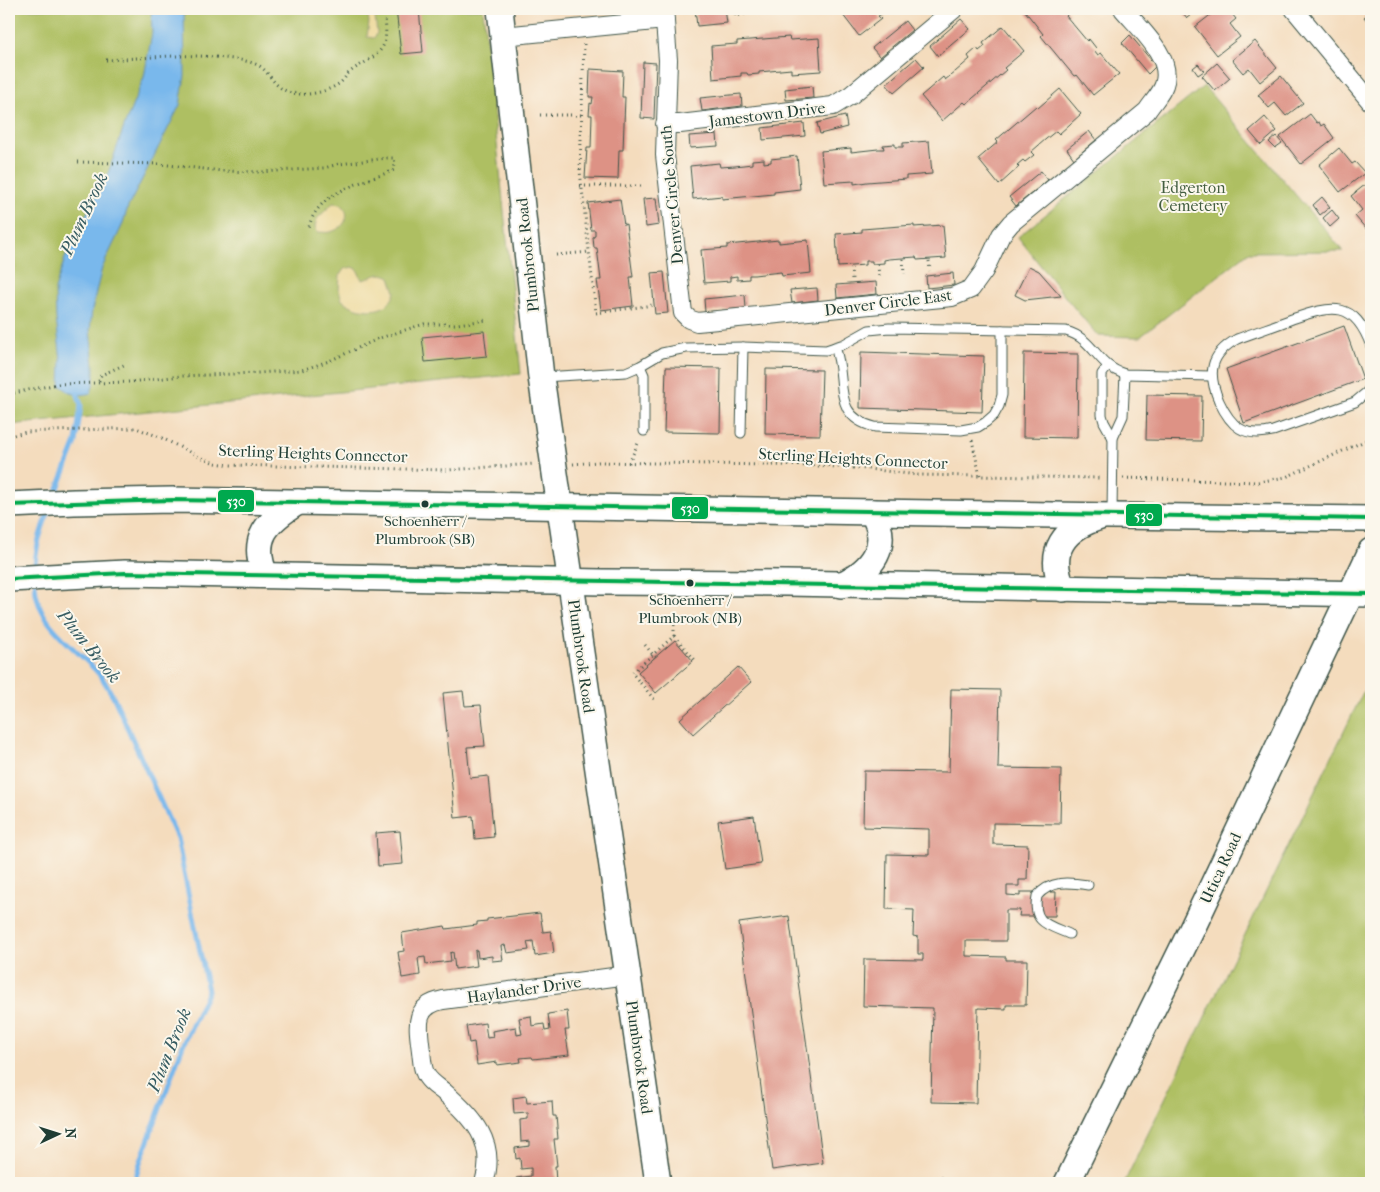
<svg xmlns="http://www.w3.org/2000/svg" width="1380" height="1192" viewBox="0 0 1380 1192" font-family="'IM FELL French Canon',serif">
<style>
.green{fill:#aebf62;stroke:#667e4b}
.sand{fill:#eeda9e;stroke:#868c69}
.water{fill:#79b8ec;stroke:#4c7a90}
.lines{fill:none;stroke-linecap:round;stroke-linejoin:round}
.stream{stroke:#79b8ec;stroke-width:5}
.building{fill:#dd9285}
.lane-casing{stroke:#3f5549;stroke-width:11}
.street-casing{stroke:#3f5549;stroke-width:20}
.secondary-casing{stroke:#3f5549;stroke-width:28}
.path{stroke:#3f5549;stroke-width:3;stroke-dasharray:1 4;stroke-linecap:butt}
.lane{stroke:#fff;stroke-width:9}
.street{stroke:#fff;stroke-width:18}
.secondary{stroke:#fff;stroke-width:25}
.bus-1-casing{stroke:#fbf7ec;stroke-width:8}
.bus-1{stroke:#00a94e;stroke-width:4}
.bus-dot{fill:#1f3d34;stroke:#fbf7ec;stroke-width:2}
.labels{text-anchor:middle;stroke-width:4;stroke-linejoin:round;paint-order:stroke}
.bus-label{font-size:15px;fill:#1f3d34;stroke:#fbf7ec}
.street-label{font-size:16px;fill:#1f3d34;stroke:#fbf7ec}
.park-label{font-size:16px;fill:#435e40;stroke:#fbf7ec}
.water-label{font-size:18px;font-style:italic;fill:#365c62;stroke:#fbf7ec}
.line-badge{stroke:#fbf7ec;stroke-width:2}
.badge-label{font-size:14px;text-anchor:middle;font-weight:bold;fill:#fff}
</style>
<rect width="100%" height="100%" fill="#fbf7ec"/>
<filter id="ink" filterUnits="userSpaceOnUse"><feTurbulence type="fractalNoise" baseFrequency=".02" numOctaves="2"/><feDisplacementMap in="SourceGraphic" scale="10" xChannelSelector="R" yChannelSelector="G"/><feConvolveMatrix kernelMatrix="1 2 1 2 8 2 1 2 1" color-interpolation-filters="sRGB"/></filter>
<filter id="wash" filterUnits="userSpaceOnUse"><feTurbulence type="fractalNoise" baseFrequency=".0096" numOctaves="4" result="noise"/><feDisplacementMap in="SourceGraphic" scale="20" xChannelSelector="R" yChannelSelector="G"/><feGaussianBlur stdDeviation="1.12" result="paint"/><feColorMatrix in="noise" values="0 0 0 0 0 0 0 0 0 0 0 0 0 0 0 0 0 1.4 0 .05"/><feComposite in="paint" operator="in"/></filter>
<g filter="url(#wash)">
<rect width="100%" height="100%" fill="#f4dcbd"/>
<!-- green -->
<g class="green">
<polygon points="9,9 483,9 521,374 9,425"/>
<polygon points="1204,86 1343,251 1249,252 1140,337 1098,336 1066,298 1018,237"/>
<polygon points="1371,676 1371,1183 1124,1183"/>
</g>
<!-- sand -->
<g class="sand">
<polygon points="367,9 374,9 377,33 374,38 367,37 369,22"/>
<path d="M 333,203 L 341,204 C 353,215 344,229 330,232 C 326,233 322,232 317,232 L 315,226 L 317,219 Z"/>
<path d="M 353,267 L 357,269 L 362,280 C 373,278 378,270 390,277 L 395,292 C 389,316 357,313 342,300 L 339,290 L 340,275 L 344,269 Z"/>
</g>
<!-- water -->
<path class="water" d="M 151,9 L 184,9 L 185,76 L 180,105 L 128,207 L 122,226 L 102,268 L 97,288 L 92,310 L 90,330 L 94,366 L 94,383 L 91,393 C 76,397 71,394 60,385 L 61,360 L 56,319 L 55,289 L 65,258 L 83,220 L 106,179 L 125,124 L 144,77 L 152,33 Z"/>
<g class="lines">
<!-- stream -->
<g class="stream">
<polyline points="55,496 76,442 81,405 76,389"/>
<path d="M 35,570 C 35,550 41,529 49,511"/>
<path d="M 35,584 C 36,625 75,646 99,674 C 105,681 109,690 114,698 L 177,838 L 208,991 L 183,1045 L 141,1160 L 134,1183"/>
</g>
</g>
<g id="blocks">
<!-- building -->
<g class="building">
<polygon points="396,9 419,9 423,52 401,54"/>
<polygon points="695,9 725,9 727,23 697,26"/>
<polygon points="841,9 891,9 878,16 881,19 859,36 839,10"/>
<polygon points="1027,9 1066,9 1069,13 1066,16 1087,41 1089,39 1096,48 1094,50 1098,55 1101,53 1119,74 1093,95 1077,75 1074,76 1041,36 1043,34 1025,11"/>
<polygon points="1180,9 1199,9 1187,18"/>
<polygon points="1218,9 1228,9 1236,19 1230,24 1240,37 1217,55 1195,27"/>
<polygon points="1364,9 1371,9 1371,26 1364,17 1368,14"/>
<polygon points="961,19 970,29 938,56 930,46"/>
<polygon points="905,21 912,30 880,57 872,48"/>
<polygon points="1003,26 1024,51 1004,68 1006,70 966,104 964,102 942,121 921,96 943,77 945,80 955,72 970,59 968,56 977,48 979,51 985,46 983,43"/>
<polygon points="1130,35 1156,66 1148,74 1122,43"/>
<polygon points="789,37 790,40 819,38 821,71 791,73 791,69 759,72 759,74 748,75 747,73 741,73 741,76 713,79 711,46 737,44 737,41"/>
<polygon points="1255,41 1277,68 1260,82 1249,68 1243,73 1232,60"/>
<polygon points="916,58 924,67 894,93 886,84"/>
<polygon points="643,62 656,63 654,119 641,118"/>
<polygon points="1217,63 1230,78 1215,91 1202,76"/>
<polygon points="1198,64 1204,71 1198,75 1193,68"/>
<polygon points="590,69 623,71 622,97 625,97 623,150 619,150 618,179 585,178 587,148 591,148 592,115 589,115 590,103 592,104 593,97 589,97"/>
<polygon points="1281,76 1303,103 1286,116 1275,103 1269,108 1258,95"/>
<polygon points="812,86 813,98 786,100 785,89"/>
<polygon points="1060,89 1081,114 1059,134 1056,131 1046,139 1031,152 1034,155 1025,162 1023,160 1017,165 1019,167 999,185 978,159 998,142 996,140 1036,106 1038,108"/>
<polygon points="741,94 742,106 702,111 700,98"/>
<polygon points="1310,114 1317,123 1319,122 1321,126 1324,124 1334,138 1301,164 1280,137"/>
<polygon points="845,116 847,127 820,134 817,123"/>
<polygon points="1265,117 1277,131 1261,145 1249,131"/>
<polygon points="804,123 805,136 763,140 762,128"/>
<polygon points="1089,131 1096,140 1074,159 1067,149"/>
<polygon points="717,134 718,146 690,148 689,136"/>
<polygon points="1276,136 1282,143 1275,148 1269,142"/>
<polygon points="929,141 932,174 906,176 906,179 867,182 854,184 854,181 824,183 821,151 851,148 851,152 878,149 884,149 883,145 895,144 895,147 903,147 903,143"/>
<polygon points="1339,148 1352,164 1355,162 1365,173 1340,192 1319,165"/>
<polygon points="797,156 800,189 774,192 774,194 722,199 722,196 693,199 690,166 719,163 720,167 735,166 752,164 752,160 764,159 764,163 771,162 771,159"/>
<polygon points="1041,171 1048,180 1016,206 1009,197"/>
<polygon points="1371,180 1371,226 1367,230 1355,216 1362,210 1351,196"/>
<polygon points="1322,197 1330,207 1320,215 1313,205"/>
<polygon points="656,198 659,225 646,227 643,199"/>
<polygon points="620,199 624,225 626,224 633,277 630,277 633,306 601,310 597,280 601,280 597,248 594,248 593,237 595,236 595,230 591,230 588,203"/>
<polygon points="1332,210 1339,219 1330,227 1323,218"/>
<polygon points="914,225 914,227 943,225 946,258 917,260 916,257 889,259 884,260 884,263 872,264 872,261 865,261 865,265 838,267 836,234 862,232 862,229"/>
<polygon points="779,240 779,243 808,240 811,273 782,276 781,272 754,275 749,275 749,279 737,280 737,276 730,277 730,281 704,283 701,250 727,248 727,245"/>
<polygon points="1029,266 1039,271 1061,296 1025,300 1015,295"/>
<polygon points="664,272 668,313 655,314 651,273"/>
<polygon points="953,273 954,285 927,288 926,276"/>
<polygon points="876,282 877,294 837,298 836,285"/>
<polygon points="817,288 818,300 792,303 790,290"/>
<polygon points="745,295 746,308 705,312 704,299"/>
<polygon points="1344,326 1363,379 1244,423 1226,369"/>
<polygon points="484,331 487,356 425,362 422,337"/>
<polygon points="861,352 984,356 982,412 860,408"/>
<polygon points="1024,353 1078,354 1077,438 1023,437"/>
<polygon points="666,367 721,368 720,433 664,432"/>
<polygon points="766,369 822,370 820,435 765,434"/>
<polygon points="1147,395 1202,396 1201,441 1146,440"/>
<polygon points="675,640 693,661 656,693 638,672"/>
<polygon points="738,667 751,682 693,734 680,719"/>
<polygon points="951,689 1000,690 998,768 1061,769 1060,824 993,823 993,844 1028,845 1027,880 1019,880 1019,886 1007,886 1007,895 1020,896 1020,892 1056,892 1055,916 1019,916 1020,910 1006,910 1006,941 966,941 966,956 1006,957 1006,960 1027,960 1026,1005 1006,1005 1006,1009 978,1008 976,1103 931,1102 933,1008 863,1006 864,959 923,960 923,954 918,954 918,937 913,936 914,910 886,909 887,854 929,855 929,829 863,827 864,771 949,772"/>
<polygon points="463,691 465,706 481,705 485,746 467,747 470,778 488,776 494,837 475,839 473,816 455,818 443,693"/>
<polygon points="754,816 761,864 725,869 718,821"/>
<polygon points="400,831 403,864 378,866 376,833"/>
<polygon points="540,913 543,932 551,931 554,953 535,956 533,941 527,942 529,950 507,953 505,945 501,946 503,960 492,961 492,956 478,958 477,950 475,951 477,966 455,969 453,952 450,953 451,961 426,964 425,957 418,958 420,975 402,978 398,952 404,951 402,933 445,926 446,929 477,925 477,922 487,921 487,919"/>
<polygon points="789,916 823,1163 772,1170 739,923"/>
<polygon points="567,1011 569,1030 565,1030 569,1055 533,1059 532,1057 520,1058 521,1062 497,1065 497,1062 477,1065 474,1042 469,1043 466,1026 485,1023 487,1038 493,1037 492,1031 516,1027 517,1035 522,1034 519,1018 531,1016 532,1026 544,1024 545,1031 550,1030 548,1014"/>
<polygon points="526,1096 527,1103 552,1101 553,1116 556,1116 558,1139 554,1139 557,1166 555,1166 556,1183 517,1183 516,1178 531,1176 531,1168 521,1169 520,1158 516,1159 515,1148 530,1146 530,1141 521,1142 520,1120 528,1119 528,1113 514,1114 513,1098"/>
</g>
</g>
</g>
<g filter="url(#ink)">
<use href="#blocks" fill-opacity="0" stroke="#3f5549" stroke-width="1"/>
<g class="lines">
<!-- lane casing -->
<g class="lane-casing">
<g id="lane">
<path d="M 1371,346 C 1354,300 1333,305 1292,319 C 1274,326 1256,332 1237,339 C 1210,354 1207,373 1219,401 C 1231,427 1244,438 1273,431 L 1355,402 L 1367,392 L 1371,386"/>
<path d="M 835,347 C 848,381 830,416 875,427 L 961,430 L 978,427 L 986,422 L 994,415 L 999,406 L 1002,395 L 1002,330"/>
<polyline points="640,366 644,375 644,431"/>
<polyline points="1108,366 1102,374 1102,415 1104,422 1113,438"/>
<path d="M 543,377 L 626,372 L 640,366 L 662,353 L 686,348 L 743,347 L 826,350 L 844,344 L 869,330 L 889,328 L 1066,331 C 1095,339 1096,366 1125,374 L 1211,376"/>
<polyline points="741,433 743,347"/>
<polyline points="1112,514 1113,438 1123,416 1125,374"/>
<path d="M 1069,934 C 1048,925 1032,923 1037,896 C 1051,880 1068,882 1088,885"/>
<polyline points="929,1183 941,1182 945,1183"/>
</g>
</g>
<!-- street casing -->
<g class="street-casing">
<g id="street">
<path d="M 664,9 L 668,60 L 665,155 L 683,313 L 689,319 L 697,322 L 952,297 L 971,289 L 984,271 L 1001,235 L 1011,223 L 1147,111 C 1152,103 1161,94 1164,85 C 1174,58 1139,28 1123,9"/>
<polyline points="1294,9 1371,102"/>
<polyline points="503,36 665,20"/>
<polyline points="665,124 680,124 833,106 851,95 954,9"/>
<path d="M 484,1183 C 497,1142 473,1117 444,1092 C 438,1087 428,1081 425,1073 C 422,1067 422,1058 421,1051 C 418,1026 413,1006 443,1000 L 628,975"/>
</g>
</g>
<!-- secondary casing -->
<g class="secondary-casing">
<g id="secondary">
<polyline points="500,9 541,377 658,1183"/>
<polyline points="9,505 74,502 172,500 1112,516 1371,519"/>
<path d="M 265,575 C 250,538 267,521 298,502"/>
<polyline points="9,579 125,573 602,582 787,583 1371,594"/>
<path d="M 841,585 C 872,570 892,546 872,512"/>
<path d="M 1063,589 C 1046,551 1064,528 1100,517"/>
<polyline points="1067,1183 1192,929 1371,551"/>
</g>
</g>
<!-- path -->
<g class="path">
<polyline points="735,9 736,16 765,9"/>
<polyline points="584,44 580,171 596,313 653,305"/>
<path d="M 106,60 C 144,58 187,53 224,58 C 235,59 253,61 261,67 C 272,76 274,87 289,92 C 304,97 326,93 340,83 C 344,80 346,75 350,72 C 361,63 376,59 383,46 C 388,36 385,20 384,9"/>
<polyline points="540,115 581,115"/>
<path d="M 78,162 L 159,164 L 222,171 L 261,172 L 324,168 L 339,164 L 387,158 L 394,158 L 395,164 L 394,170 C 364,183 318,190 309,227"/>
<polyline points="580,186 641,186"/>
<polyline points="556,255 589,252"/>
<polyline points="903,259 904,274"/>
<polyline points="929,261 930,271"/>
<polyline points="878,265 879,277"/>
<polyline points="851,268 852,279"/>
<polyline points="99,381 101,375 126,364"/>
<polyline points="9,394 58,384 130,382 181,376 258,373 302,370 329,361 380,338 424,324 457,324 487,320"/>
<polyline points="9,436 26,432 136,428 160,437 201,458 215,463 230,465 447,470 535,464"/>
<polyline points="972,440 980,476"/>
<polyline points="629,463 639,441"/>
<polyline points="573,464 598,462 823,466 868,469 918,475 1101,478"/>
<polyline points="1123,478 1258,482 1286,477 1371,438"/>
<polyline points="674,620 674,636"/>
<polyline points="645,645 655,657"/>
<polyline points="673,678 675,680"/>
<polyline points="654,699 632,673 674,636 696,661"/>
</g>
<!-- lane -->
<use href="#lane" class="lane"/>
<!-- street -->
<use href="#street" class="street"/>
<!-- secondary -->
<use href="#secondary" class="secondary"/>
<!-- bus-1 casing -->
<g class="bus-1-casing">
<g id="bus-1">
<polyline points="9,505 172,500 1371,519"/>
<polyline points="9,579 125,573 1371,594"/>
</g>
</g>
<!-- bus-1 -->
<use href="#bus-1" class="bus-1"/>
</g>
</g>
<!-- markers -->
<g class="bus-dot">
<circle cx="425" cy="504" r="4.5"/>
<circle cx="690" cy="583" r="4.5"/>
</g>
<g class="labels">
<!-- bus labels -->
<g class="bus-label">
<text x="425" y="526">Schoenherr /<tspan x="425" dy="18">Plumbrook (SB)</tspan></text>
<text x="690" y="605">Schoenherr /<tspan x="690" dy="18">Plumbrook (NB)</tspan></text>
</g>
<!-- street labels -->
<g class="street-label">
<text transform="translate(767 114) rotate(-7)" y="6">Jamestown Drive</text>
<text transform="translate(671 195) rotate(-95)" y="6">Denver Circle South</text>
<text transform="translate(527 255) rotate(-96)" y="6">Plumbrook Road</text>
<text transform="translate(888 302) rotate(-7)" y="6">Denver Circle East</text>
<text transform="translate(313 453) rotate(2)" y="6">Sterling Heights Connector</text>
<text transform="translate(853 458) rotate(3)" y="6">Sterling Heights Connector</text>
<text transform="translate(582 656) rotate(82)" y="6">Plumbrook Road</text>
<text transform="translate(1220 868) rotate(-65)" y="6">Utica Road</text>
<text transform="translate(524 989) rotate(-8)" y="6">Haylander Drive</text>
<text transform="translate(640 1057) rotate(82)" y="6">Plumbrook Road</text>
</g>
<!-- park labels -->
<g class="park-label">
<text x="1193" y="193">Edgerton<tspan x="1193" dy="18">Cemetery</tspan></text>
</g>
<!-- water labels -->
<g class="water-label">
<text transform="translate(84 214) rotate(-65)" y="6">Plum Brook</text>
<text transform="translate(89 646) rotate(51)" y="6">Plum Brook</text>
<text transform="translate(169 1050) rotate(-68)" y="6">Plum Brook</text>
</g>
</g>
<g class="line-badge">
<rect x="217" y="489" width="38" height="24" rx="5" fill="#00a94e"/>
<rect x="671" y="496" width="38" height="24" rx="5" fill="#00a94e"/>
<rect x="1125" y="503" width="38" height="24" rx="5" fill="#00a94e"/>
</g>
<g class="badge-label">
<text x="236" y="506">530</text>
<text x="690" y="513">530</text>
<text x="1144" y="520">530</text>
</g>
<!-- margin -->
<rect width="1380" height="1192" fill="none" stroke="#fbf7ec" stroke-width="30"/>
<!-- north arrow -->
<g transform="translate(58 1134) rotate(86)" stroke="#fbf7ec" stroke-width="4" paint-order="stroke">
<path d="M0-4L9 19L0 12L-9 19Z" fill="#1f3d34"/>
<text y="-8" font-size="14" font-weight="bold" text-anchor="middle" fill="#1f3d34">N</text>
</g>
</svg>
